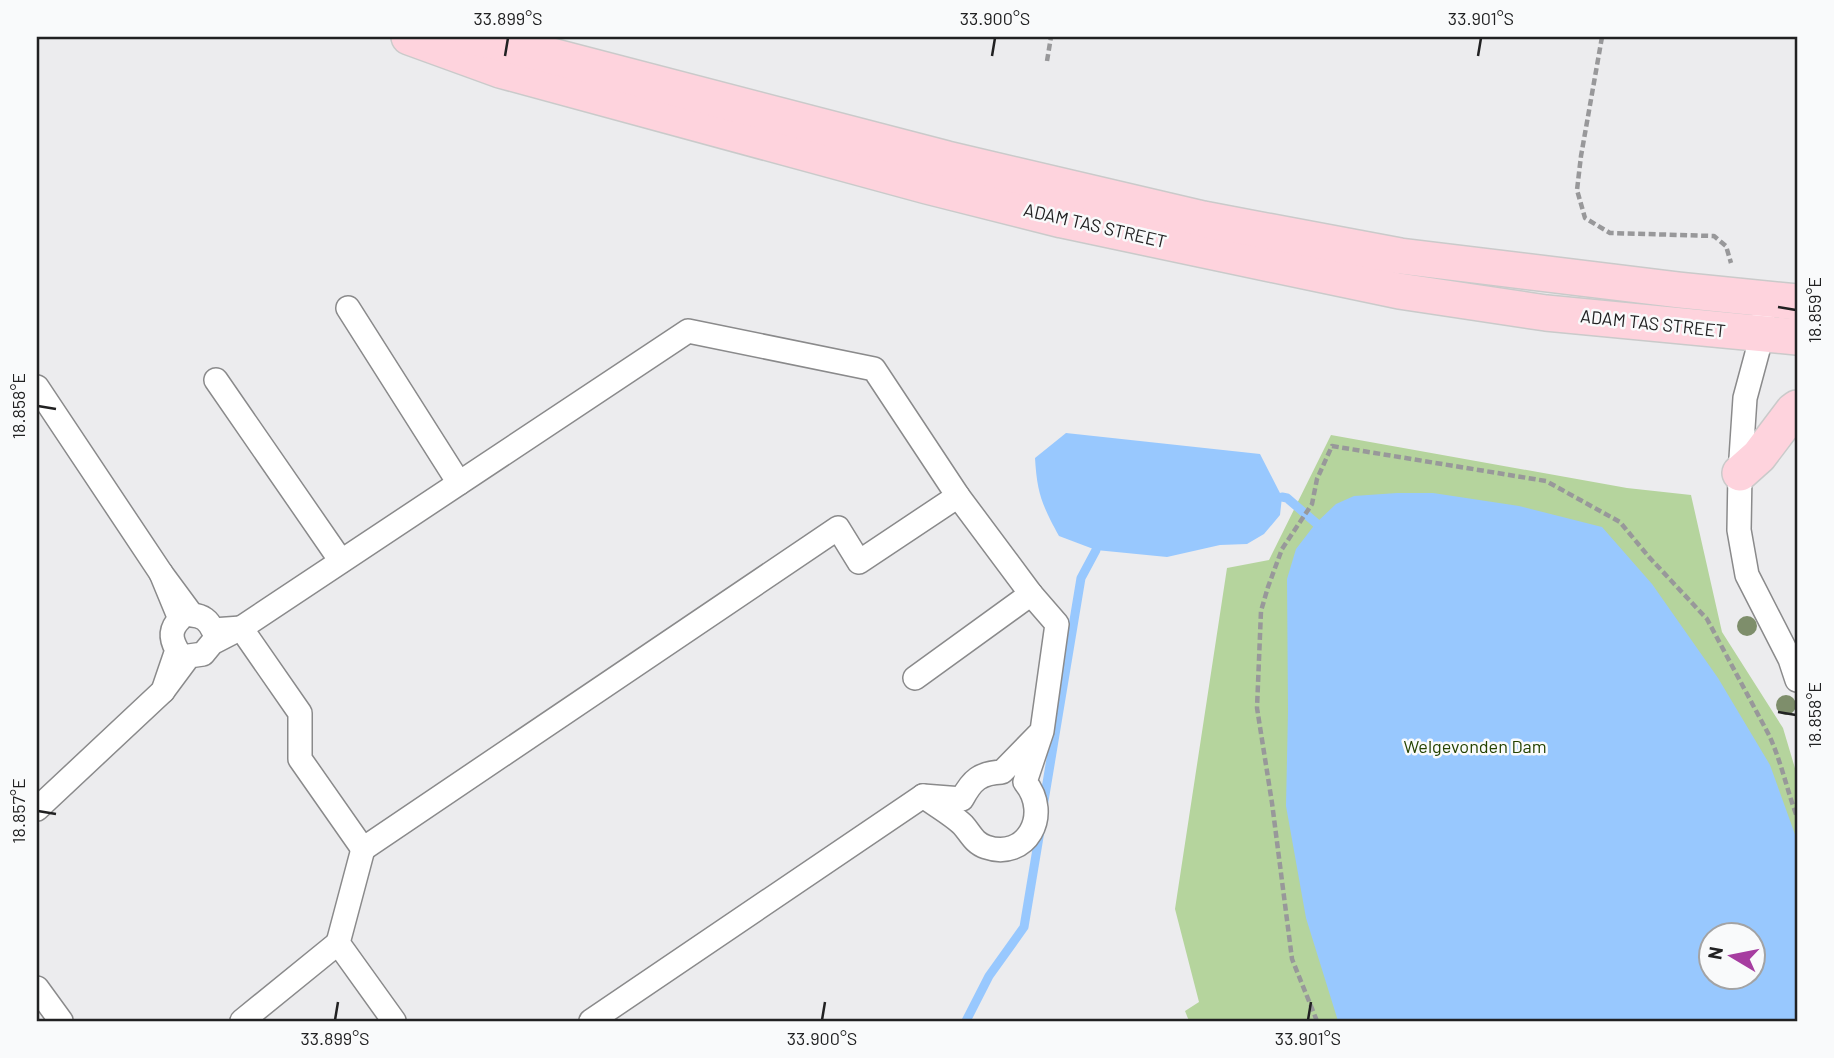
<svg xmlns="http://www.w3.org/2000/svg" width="1834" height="1058" viewBox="0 0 1834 1058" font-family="Barlow,sans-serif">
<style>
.green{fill:#b5d49d;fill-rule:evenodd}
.water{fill:#98c8fe;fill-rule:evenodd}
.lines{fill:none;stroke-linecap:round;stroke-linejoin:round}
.stream{stroke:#98c8fe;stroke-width:9}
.minor-casing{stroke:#8a8a8b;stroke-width:26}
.primary-casing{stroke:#cacaca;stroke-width:38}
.path{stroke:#98989a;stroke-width:4.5;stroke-dasharray:7 3.5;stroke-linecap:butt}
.minor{stroke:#fff;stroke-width:23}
.primary{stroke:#fed3dd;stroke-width:35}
.tree{fill:#7e8e6b}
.ticks{fill:none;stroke:#212122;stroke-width:2.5}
.labels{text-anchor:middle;stroke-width:5;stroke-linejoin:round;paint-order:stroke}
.street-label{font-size:18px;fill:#212122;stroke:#f9fafb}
.park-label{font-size:18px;fill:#244200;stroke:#f9fafb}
.neatline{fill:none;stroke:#212122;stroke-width:2.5}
.ticks-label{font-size:18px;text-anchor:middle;fill:#212122}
</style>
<rect width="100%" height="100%" fill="#ececee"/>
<!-- green -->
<path class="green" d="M 1331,435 L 1627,488 L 1691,495 L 1722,632 L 1783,728 L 1797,775 L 1797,1021 L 1189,1021 L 1185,1011 L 1199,1002 L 1175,909 L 1227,568 L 1269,560 ZM 1712,936 L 1754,936 L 1754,978 L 1712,978 Z"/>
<!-- water -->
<g class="water">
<path d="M 1066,433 L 1260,454 L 1282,497 L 1280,515 L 1264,534 L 1247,544 L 1220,545 L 1167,557 L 1096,550 L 1059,536 C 1042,505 1037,493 1035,458 Z"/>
<path d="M 1397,493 L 1433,493 L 1519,506 L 1602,527 L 1652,584 L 1718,678 L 1770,765 L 1797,840 L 1797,1021 L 1338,1021 L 1306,918 L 1286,806 L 1288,711 L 1287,579 L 1296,549 L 1316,523 L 1336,504 L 1354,496 ZM 1712,936 L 1754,936 L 1754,978 L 1712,978 Z"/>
</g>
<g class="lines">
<!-- stream -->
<g class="stream">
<polyline points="1282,497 1287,498 1316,523"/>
<polyline points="1043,807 1081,578 1096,550"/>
<polyline points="966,1021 989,976 1024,927 1040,831"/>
</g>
<!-- minor casing -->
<g class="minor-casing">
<g id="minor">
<polyline points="348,308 459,483"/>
<polyline points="1763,320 1762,335 1745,398 1740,473 1739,530 1747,575 1790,659 1797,680"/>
<polygon points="688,331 874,369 958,496 859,562 838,528 363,849 300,759 300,713 241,628"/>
<polyline points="216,380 341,561"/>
<polyline points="37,387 161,573"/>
<path d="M 161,573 L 192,615 C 203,616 208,620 213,630 L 241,628 L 212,643 L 203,654 L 189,656 L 163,691 L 177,650 C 170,638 170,629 180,619 Z"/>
<path d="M 1031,594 L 1057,624 L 1042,731 L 1025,782 C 1052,815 1026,861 986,847 C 974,843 971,834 963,825 C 953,815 934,804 923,796 L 962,799 C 972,780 980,773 1002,772 L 1042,731"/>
<polyline points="915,678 1031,594 958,496"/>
<polyline points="37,809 163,691"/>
<polyline points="363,849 338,943 394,1021"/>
<polyline points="37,988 61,1021"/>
<polyline points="242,1021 338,943"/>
<polyline points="591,1021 923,796"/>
</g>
</g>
<!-- primary casing -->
<g class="primary-casing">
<g id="primary">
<polyline points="409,37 500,70 927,186 1062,220 1399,291 1546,313 1797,337"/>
<polyline points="472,37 509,45 947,159 1203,219 1400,256 1679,290 1797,302"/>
<polyline points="1740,473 1759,456 1793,411 1797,408"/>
</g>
</g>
<!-- path -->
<g class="path">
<polyline points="1602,37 1581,156 1577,190 1585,218 1610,233 1714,236 1726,246 1731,263"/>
<polyline points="1047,61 1051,37"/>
<path d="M 1317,1021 L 1292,959 L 1272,803 L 1257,708 L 1261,611 L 1268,587 L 1282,549 L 1312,504 L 1317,479 L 1332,446 L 1546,481 L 1620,522 L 1649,557 L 1707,619 L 1769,735 C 1781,761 1787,790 1797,817"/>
</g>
<!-- minor -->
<use href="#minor" class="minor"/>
<!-- primary -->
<use href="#primary" class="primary"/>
</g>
<!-- trees -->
<g class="tree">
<circle cx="1747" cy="626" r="10"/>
<circle cx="1786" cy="705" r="10"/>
</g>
<!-- ticks -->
<path class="ticks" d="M 505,56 L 508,38M 992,56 L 995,38M 1478,56 L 1481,38M 1778,307 L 1796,310M 38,406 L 56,409M 1778,712 L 1796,715M 38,811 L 56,814M 335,1020 L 338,1002M 822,1020 L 825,1002M 1308,1020 L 1311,1002"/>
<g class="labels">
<!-- street labels -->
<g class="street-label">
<text transform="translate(1095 226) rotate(13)" y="6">ADAM TAS STREET</text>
<text transform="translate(1653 324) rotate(6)" y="6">ADAM TAS STREET</text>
</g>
<!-- park labels -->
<g class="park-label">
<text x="1475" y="753">Welgevonden Dam</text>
</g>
</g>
<!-- border -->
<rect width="1834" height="1058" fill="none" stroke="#f9fafb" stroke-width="77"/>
<!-- north arrow -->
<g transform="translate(1732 956) rotate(280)"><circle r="33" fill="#f9fafb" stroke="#a3a3a4" stroke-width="2"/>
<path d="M0-5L12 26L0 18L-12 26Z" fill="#a63da0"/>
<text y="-10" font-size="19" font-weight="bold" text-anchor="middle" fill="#212122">N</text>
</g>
<rect x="38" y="38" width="1758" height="982" class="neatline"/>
<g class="ticks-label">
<text x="508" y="25">33.899°S</text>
<text x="995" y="25">33.900°S</text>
<text x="1481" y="25">33.901°S</text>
<text transform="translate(1815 310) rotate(-90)" y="6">18.859°E</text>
<text transform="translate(19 406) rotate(-90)" y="6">18.858°E</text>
<text transform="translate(1815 715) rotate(-90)" y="6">18.858°E</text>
<text transform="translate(19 811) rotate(-90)" y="6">18.857°E</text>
<text x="335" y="1045">33.899°S</text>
<text x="822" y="1045">33.900°S</text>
<text x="1308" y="1045">33.901°S</text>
</g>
</svg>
